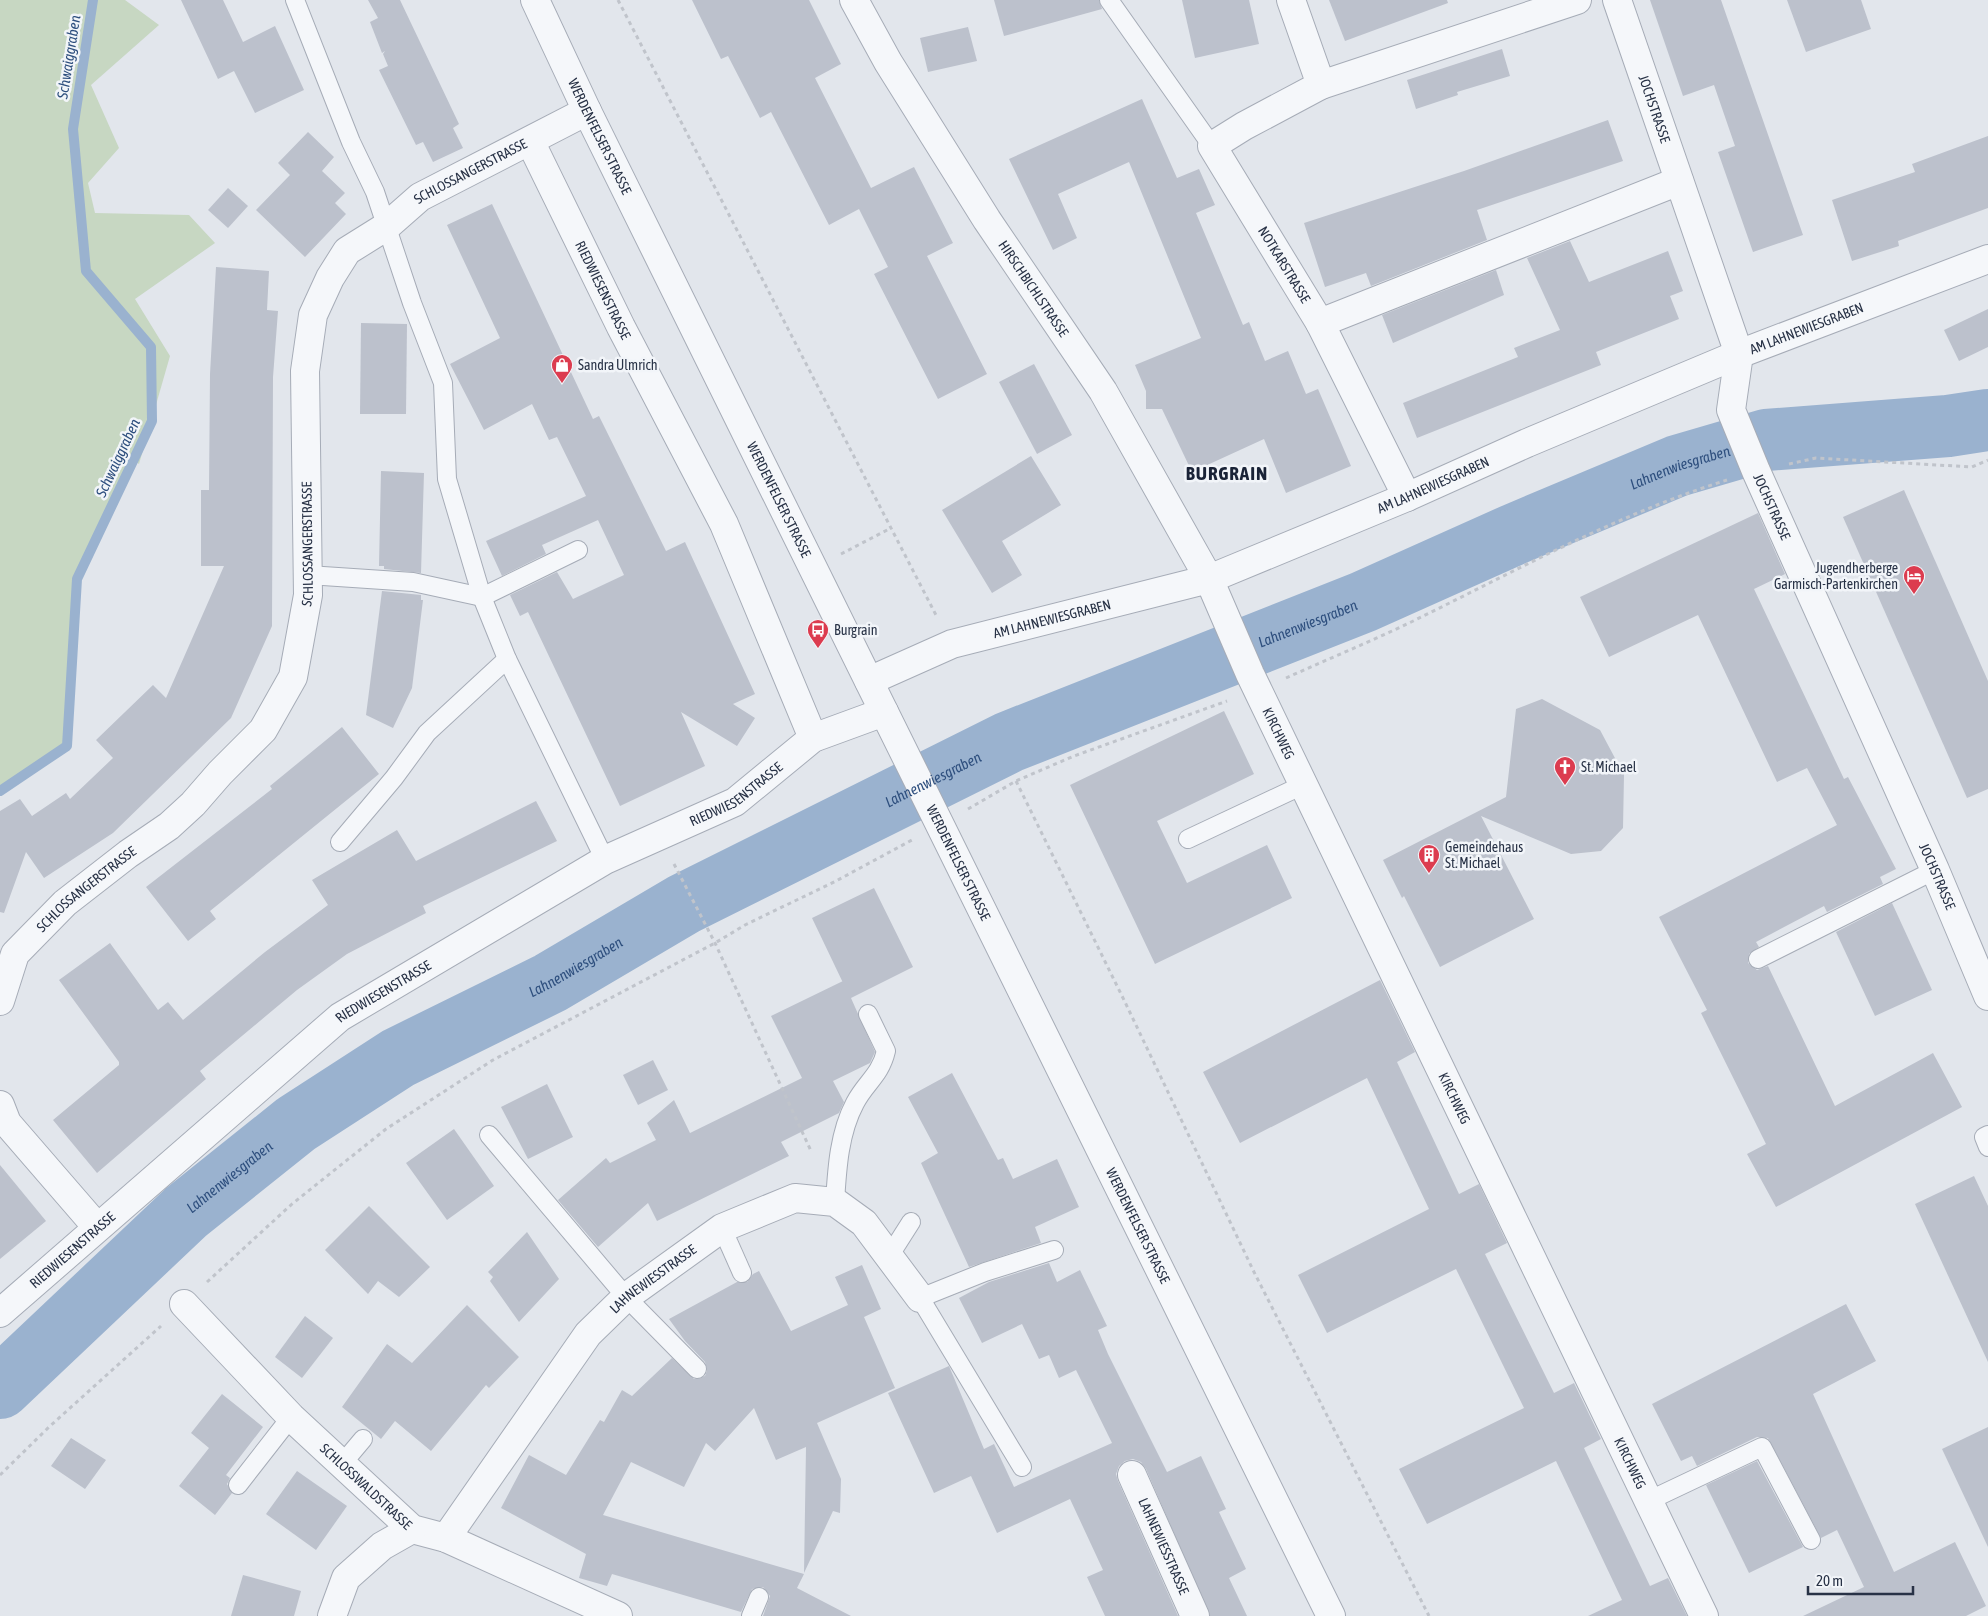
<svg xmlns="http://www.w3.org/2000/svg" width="1988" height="1616" viewBox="0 0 1988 1616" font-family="'Asap Condensed',sans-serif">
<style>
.green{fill:#c7d7c2}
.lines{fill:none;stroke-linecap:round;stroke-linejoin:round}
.stream{stroke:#9ab2cf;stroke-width:10}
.river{stroke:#9ab2cf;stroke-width:62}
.building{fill:#bcc1cc}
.service-casing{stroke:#a6acb7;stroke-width:20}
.minor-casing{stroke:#a6acb7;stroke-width:30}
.tertiary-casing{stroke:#a6acb7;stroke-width:30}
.path{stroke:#c0c4cb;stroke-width:3;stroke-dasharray:4 4;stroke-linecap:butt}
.service{stroke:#f5f7fa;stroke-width:18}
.minor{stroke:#f5f7fa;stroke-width:28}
.tertiary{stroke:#f5f7fa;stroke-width:28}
.labels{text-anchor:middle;stroke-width:5;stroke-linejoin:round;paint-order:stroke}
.street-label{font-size:14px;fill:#283246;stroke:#f2f5f9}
.poi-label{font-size:14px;fill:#283246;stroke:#f2f5f9;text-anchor:start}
.water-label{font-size:15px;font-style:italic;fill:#2e4f7e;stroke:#f2f5f9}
.district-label{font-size:19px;font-weight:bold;letter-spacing:1px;fill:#1a2337;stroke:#f2f5f9}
</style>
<rect width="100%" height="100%" fill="#e2e6ec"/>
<!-- green -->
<polygon class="green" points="0,0 125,0 159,25 91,85 119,148 88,183 95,213 189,215 215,243 135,299 170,356 139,464 133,459 76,579 65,745 0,788"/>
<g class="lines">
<!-- stream -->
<polyline class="stream" points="0,791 67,746 77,579 152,421 151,347 86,271 73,129 93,0"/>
<!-- river -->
<path class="river" id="s1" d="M 0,1388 L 186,1212 L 296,1124 L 398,1058 L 550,983 L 684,904 L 1009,742 L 1363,602 L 1515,534 L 1677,466 L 1766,440 L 1948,426 L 1988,420"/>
</g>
<!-- building -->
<g class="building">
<polygon points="181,0 223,0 243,42 275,26 304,90 255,113 234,71 218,79"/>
<polygon points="368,0 400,0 459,124 453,128 463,148 433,162 423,142 416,145 379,70 388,66 383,54 385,51 382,53 370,22 378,18"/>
<polygon points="692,0 809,0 841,64 815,78 871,188 914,167 953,243 927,256 987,374 938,399 874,274 888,267 859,209 829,225 771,112 760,118 728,56 721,59"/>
<polygon points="994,0 1099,0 1102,9 1004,36"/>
<polygon points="1182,0 1249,0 1259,44 1195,58"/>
<polygon points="1329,0 1447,0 1448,3 1345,41"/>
<polygon points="1650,0 1721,0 1803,235 1753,252 1718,152 1735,146 1714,85 1683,96"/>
<polygon points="1787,0 1861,0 1871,29 1806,52"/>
<polygon points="968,27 977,61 928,72 920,38"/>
<polygon points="1502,49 1510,76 1457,92 1458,95 1416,109 1407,80"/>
<polygon points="1142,99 1177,178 1199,169 1215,205 1196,213 1243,325 1249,322 1265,361 1288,351 1306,394 1318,389 1351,466 1286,493 1264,439 1192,472 1162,409 1146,409 1146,391 1135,365 1201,338 1129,162 1058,194 1077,238 1053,250 1009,159"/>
<polygon points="1608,120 1623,161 1477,210 1487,240 1371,286 1366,273 1325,287 1304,223 1464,171"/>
<polygon points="308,132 334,157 322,171 345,193 335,203 346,214 305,257 256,210 290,175 278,163"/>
<polygon points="1988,136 1988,208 1898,241 1899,246 1852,261 1832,200 1915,172 1912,164"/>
<polygon points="228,188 248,206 228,228 208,210"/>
<polygon points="492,204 593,419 599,416 666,551 685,542 755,694 733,704 755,718 737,746 681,712 705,766 620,806 528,612 520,616 510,595 557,572 573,599 624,575 598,520 542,545 546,554 502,576 486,541 586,496 557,437 549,440 532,404 484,430 450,364 500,338 447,225"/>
<polygon points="1570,241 1589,282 1668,251 1683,291 1670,296 1679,319 1596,352 1601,365 1417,438 1403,403 1518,357 1514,348 1560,330 1527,258"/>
<polygon points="216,267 269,271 267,310 278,311 273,377 272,626 231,718 113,833 44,878 26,852 4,913 0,912 0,811 20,799 32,816 66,793 70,799 113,758 96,740 153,685 166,698 224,566 201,566 201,490 209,490 210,374"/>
<polygon points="1496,270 1504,295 1393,343 1382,315"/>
<polygon points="1988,309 1988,347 1959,361 1944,330"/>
<polygon points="361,323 407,324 406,414 360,414"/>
<polygon points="1034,364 1072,435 1037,454 999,382"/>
<polygon points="1031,456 1061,505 1002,541 1022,575 992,593 942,510"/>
<polygon points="381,471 424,473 421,573 384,569 384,566 379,566"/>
<polygon points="1904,490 1988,681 1988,789 1967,798 1843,517"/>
<polygon points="1758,513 1785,574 1754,589 1844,779 1848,777 1896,869 1880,877 1883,884 1827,912 1824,906 1756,942 1759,947 1749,954 1748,963 1757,970 1768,966 1835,1106 1933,1053 1962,1107 1776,1207 1747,1154 1766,1144 1701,1013 1707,1010 1659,917 1837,825 1807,768 1777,782 1698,615 1609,657 1580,597"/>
<polygon points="382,591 421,595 421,600 423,600 412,688 393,728 366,715"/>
<polygon points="1542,699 1600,730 1624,775 1623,828 1601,851 1571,854 1481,816 1534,919 1440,967 1404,896 1402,898 1383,860 1506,797 1516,709"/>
<polygon points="1224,711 1254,774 1157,821 1187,883 1267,845 1292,898 1155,964 1070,785"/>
<polygon points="342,727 379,774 210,911 216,919 188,941 146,887 272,789 270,786"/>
<polygon points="536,801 557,841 423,906 426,913 347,954 297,990 200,1071 206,1079 97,1173 53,1120 119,1065 119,1062 59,980 110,943 158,1010 168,1002 183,1020 265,952 328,905 312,880 397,830 416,861"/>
<polygon points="874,888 913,967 851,998 875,1052 870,1063 833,1081 844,1102 839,1113 781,1142 789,1156 657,1221 648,1203 598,1247 558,1200 606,1158 610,1163 656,1140 647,1123 674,1100 690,1133 802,1078 771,1016 843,981 845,987 812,918"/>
<polygon points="1892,903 1932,990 1875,1016 1836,932"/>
<polygon points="1380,980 1415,1052 1397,1062 1459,1194 1479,1184 1507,1243 1485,1254 1554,1393 1574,1383 1601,1439 1584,1448 1650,1586 1668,1578 1687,1616 1588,1616 1622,1600 1556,1461 1427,1524 1399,1469 1524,1408 1456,1269 1327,1333 1298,1275 1429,1209 1367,1078 1240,1143 1203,1072"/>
<polygon points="653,1060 668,1090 638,1105 623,1075"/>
<polygon points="952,1073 998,1160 1003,1158 1013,1179 1057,1159 1079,1207 1035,1227 1041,1243 969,1267 921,1163 938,1153 908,1097"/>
<polygon points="547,1084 573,1137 528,1159 501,1107"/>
<polygon points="454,1129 494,1186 447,1220 406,1163"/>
<polygon points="0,1165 46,1221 0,1259"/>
<polygon points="1974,1176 1988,1206 1988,1362 1915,1204"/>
<polygon points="369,1206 430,1267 399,1297 378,1281 368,1294 325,1250"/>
<polygon points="527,1232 559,1279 519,1322 490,1281 493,1277 488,1272"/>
<polygon points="1049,1263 1057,1282 1080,1270 1107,1326 1098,1330 1108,1354 1167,1472 1201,1456 1226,1509 1219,1512 1246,1569 1229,1578 1247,1616 1210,1616 1146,1469 1141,1462 1133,1459 1125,1461 1119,1466 1116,1474 1118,1481 1178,1616 1105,1616 1087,1577 1103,1570 1070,1499 997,1533 971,1476 934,1493 888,1393 949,1366 984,1449 994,1444 1014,1487 1112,1443 1076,1370 1059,1378 1049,1355 1039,1359 1022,1324 982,1343 959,1298 989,1282"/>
<polygon points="862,1265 881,1309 864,1317 895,1388 817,1423 841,1479 840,1513 833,1511 804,1573 806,1447 776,1460 754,1408 715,1451 706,1443 684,1487 631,1462 603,1515 804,1574 797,1588 851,1616 763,1616 770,1596 763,1587 752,1589 741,1612 612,1574 607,1586 579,1578 586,1554 501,1508 529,1455 566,1475 600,1420 604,1422 622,1390 632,1396 672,1358 694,1379 705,1376 707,1371 705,1362 685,1341 669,1319 737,1282 747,1282 753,1274 759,1271 791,1331 848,1305 835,1277"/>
<polygon points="1846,1304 1876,1361 1813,1394 1894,1572 1955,1542 1986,1606 1966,1616 1803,1616 1864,1587 1837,1530 1821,1538 1768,1438 1757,1437 1697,1466 1692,1456 1681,1461 1652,1404"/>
<polygon points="467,1305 519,1357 489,1388 486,1385 431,1451 395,1421 381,1439 342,1407 387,1344 412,1363"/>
<polygon points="305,1316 333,1338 302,1378 275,1357"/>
<polygon points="222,1394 263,1427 226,1475 230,1478 227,1484 232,1493 215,1515 179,1486 209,1448 191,1433"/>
<polygon points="1988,1427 1988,1547 1942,1449"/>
<polygon points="71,1438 106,1460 85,1489 51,1466"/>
<polygon points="1757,1461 1803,1547 1749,1573 1706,1485"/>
<polygon points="297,1471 347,1506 316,1550 266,1514"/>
<polygon points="243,1575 301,1591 294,1616 231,1616"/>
</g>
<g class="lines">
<!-- service casing -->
<g class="service-casing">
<g id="service">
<polyline points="295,0 351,142 375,192 412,303 443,383 447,479 482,597 507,659 605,860"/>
<polyline points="1109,0 1212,146"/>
<polyline points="308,575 413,582 482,597 578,550"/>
<polyline points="1188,839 1303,785"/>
<polyline points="340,842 394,778 427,733 507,659"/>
<polyline points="1758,959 1935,870"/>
<polyline points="489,1135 626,1297 697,1369"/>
<polyline points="1988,1135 1984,1137 1988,1147"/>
<path d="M 835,1202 C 837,1169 839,1133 855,1103 C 866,1082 880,1076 886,1051 L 868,1014"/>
<polyline points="722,1228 742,1273"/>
<polyline points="890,1255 911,1222"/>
<polyline points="342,1464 363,1439"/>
<polyline points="1022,1467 920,1298 985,1272 1054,1250"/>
<polyline points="238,1485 291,1417"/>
<polyline points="1648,1501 1762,1447 1811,1540"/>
<polyline points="751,1616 759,1597"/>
</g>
</g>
<!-- minor casing -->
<g class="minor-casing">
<g id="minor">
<path id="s2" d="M 854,0 L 888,62 L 987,220 L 1103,391 L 1209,579 L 1250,674 L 1704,1616"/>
<path id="s3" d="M 1291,0 L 1321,85 L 1244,126 L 1212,146 L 1320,323 L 1407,497"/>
<path id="s4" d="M 1617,0 L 1739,354 L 1731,410 L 1756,471 L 1935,870 L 1988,996"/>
<polyline points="1321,85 1577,0"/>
<path id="s5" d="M 530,141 L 621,327 L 724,524 L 813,738"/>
<polyline points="1320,323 1679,181"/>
<path id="s6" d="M 869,681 L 952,644 L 1209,579 L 1407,497 L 1527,443 L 1739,354 L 1988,259"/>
<path id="s7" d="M 0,1001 L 15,954 L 65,903 L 128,854 L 169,826 L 193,804 L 220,773 L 263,730 L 293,677 L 308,595 L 305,371 L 313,315 L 330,278 L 347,251 L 387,226 L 420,197 L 587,111"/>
<polyline points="0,1105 7,1123 97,1227"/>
<path id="s8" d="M 184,1304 L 291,1417 L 412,1529 L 446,1538 L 618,1616"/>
<path id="s9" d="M 0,1313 L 340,1017 L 605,860 L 735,802 L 813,738 L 884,712"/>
<path id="s10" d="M 1132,1475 L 1195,1616"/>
<path id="s11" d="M 446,1538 L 588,1334 L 626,1297 L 722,1228 L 795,1198 L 835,1202 L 864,1223 L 920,1298"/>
<polyline points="332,1616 346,1578 382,1546 412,1529"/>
</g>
</g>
<!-- tertiary casing -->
<g class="tertiary-casing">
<g id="tertiary">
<path id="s12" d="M 535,0 L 587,111 L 1331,1616"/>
</g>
</g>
<!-- path -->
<g class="path">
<polyline points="618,0 937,617"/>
<polyline points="1789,464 1816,458 1972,467 1988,460"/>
<polyline points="841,554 891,528"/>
<path d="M 1286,678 C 1326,660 1367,643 1407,624 C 1512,573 1615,515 1727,480"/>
<polyline points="1016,781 1124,1000 1254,1272 1429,1616"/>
<polyline points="968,809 1016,781 1074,756 1227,701"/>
<polyline points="674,864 715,943 811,1151"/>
<polyline points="207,1282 292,1204 386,1129 493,1060 715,943 745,925 836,881 912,840"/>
<polyline points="0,1475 49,1427 161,1326"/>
</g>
<!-- service -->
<use href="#service" class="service"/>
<!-- minor -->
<use href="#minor" class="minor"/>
<!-- tertiary -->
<use href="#tertiary" class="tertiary"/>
</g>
<!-- icons -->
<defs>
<g id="shop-pin" transform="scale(1.125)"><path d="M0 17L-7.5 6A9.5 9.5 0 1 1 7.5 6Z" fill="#dc3c4f" stroke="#f2f5f9"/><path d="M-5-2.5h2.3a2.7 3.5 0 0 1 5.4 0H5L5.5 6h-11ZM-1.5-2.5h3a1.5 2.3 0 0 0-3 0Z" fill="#fff"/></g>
<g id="hotel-pin" transform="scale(1.125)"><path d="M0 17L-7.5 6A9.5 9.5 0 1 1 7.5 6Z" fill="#dc3c4f" stroke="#f2f5f9"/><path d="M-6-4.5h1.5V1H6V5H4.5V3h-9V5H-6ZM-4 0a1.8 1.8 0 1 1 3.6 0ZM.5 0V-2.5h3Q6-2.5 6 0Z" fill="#fff"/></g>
<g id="bus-pin" transform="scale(1.125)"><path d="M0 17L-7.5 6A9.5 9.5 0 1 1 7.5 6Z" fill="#dc3c4f" stroke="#f2f5f9"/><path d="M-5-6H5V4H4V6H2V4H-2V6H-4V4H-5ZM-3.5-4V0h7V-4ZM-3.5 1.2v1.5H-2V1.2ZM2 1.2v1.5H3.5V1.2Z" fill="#fff"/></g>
<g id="church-pin" transform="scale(1.125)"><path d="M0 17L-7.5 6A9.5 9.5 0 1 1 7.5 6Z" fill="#dc3c4f" stroke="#f2f5f9"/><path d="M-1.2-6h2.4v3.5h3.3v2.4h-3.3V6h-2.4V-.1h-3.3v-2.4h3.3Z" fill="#fff"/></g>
<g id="building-pin" transform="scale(1.125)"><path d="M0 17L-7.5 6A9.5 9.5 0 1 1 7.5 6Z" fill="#dc3c4f" stroke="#f2f5f9"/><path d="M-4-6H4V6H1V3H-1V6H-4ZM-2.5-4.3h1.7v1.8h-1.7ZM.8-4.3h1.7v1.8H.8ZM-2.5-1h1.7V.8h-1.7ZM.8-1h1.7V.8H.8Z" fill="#fff"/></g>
</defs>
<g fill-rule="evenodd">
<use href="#shop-pin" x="562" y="365"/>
<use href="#hotel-pin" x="1914" y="576"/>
<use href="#bus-pin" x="818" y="630"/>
<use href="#church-pin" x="1565" y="767"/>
<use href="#building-pin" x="1429" y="855"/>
</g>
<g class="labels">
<!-- street labels -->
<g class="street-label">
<text dy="5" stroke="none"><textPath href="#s4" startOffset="115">JOCHSTRASSE</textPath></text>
<text dy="5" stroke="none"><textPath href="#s12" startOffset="151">WERDENFELSER STRASSE</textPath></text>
<text dy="5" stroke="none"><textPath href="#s7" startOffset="1030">SCHLOSSANGERSTRASSE</textPath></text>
<text dy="5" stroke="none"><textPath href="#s3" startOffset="354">NOTKARSTRASSE</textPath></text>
<text dy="5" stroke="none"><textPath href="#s2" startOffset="340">HIRSCHBICHLSTRASSE</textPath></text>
<text dy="5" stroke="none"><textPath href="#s5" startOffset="166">RIEDWIESENSTRASSE</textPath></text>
<text dy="5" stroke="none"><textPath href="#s6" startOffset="1004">AM LAHNEWIESGRABEN</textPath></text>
<text dy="5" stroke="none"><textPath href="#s6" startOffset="599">AM LAHNEWIESGRABEN</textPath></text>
<text dy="5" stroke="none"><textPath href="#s12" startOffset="556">WERDENFELSER STRASSE</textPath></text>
<text dy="5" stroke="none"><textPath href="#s4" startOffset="536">JOCHSTRASSE</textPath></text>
<text dy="5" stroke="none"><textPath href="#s7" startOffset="580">SCHLOSSANGERSTRASSE</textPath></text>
<text dy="5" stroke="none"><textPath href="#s6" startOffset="194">AM LAHNEWIESGRABEN</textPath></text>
<text dy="5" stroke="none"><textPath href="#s2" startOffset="849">KIRCHWEG</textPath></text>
<text dy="5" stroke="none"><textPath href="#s9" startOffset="906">RIEDWIESENSTRASSE</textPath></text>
<text dy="5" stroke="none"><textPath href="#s12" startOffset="961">WERDENFELSER STRASSE</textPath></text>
<text dy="5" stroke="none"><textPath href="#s4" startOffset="941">JOCHSTRASSE</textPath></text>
<text dy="5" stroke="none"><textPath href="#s7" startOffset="146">SCHLOSSANGERSTRASSE</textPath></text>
<text dy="5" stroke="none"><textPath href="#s9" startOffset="501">RIEDWIESENSTRASSE</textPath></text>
<text dy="5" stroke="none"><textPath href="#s2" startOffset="1254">KIRCHWEG</textPath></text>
<text dy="5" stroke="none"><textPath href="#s12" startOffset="1366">WERDENFELSER STRASSE</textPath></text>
<text dy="5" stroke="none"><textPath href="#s9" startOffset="96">RIEDWIESENSTRASSE</textPath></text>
<text dy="5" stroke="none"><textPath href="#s11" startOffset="334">LAHNEWIESSTRASSE</textPath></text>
<text dy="5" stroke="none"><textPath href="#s2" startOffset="1659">KIRCHWEG</textPath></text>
<text dy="5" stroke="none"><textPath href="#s8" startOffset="258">SCHLOSSWALDSTRASSE</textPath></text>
<text dy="5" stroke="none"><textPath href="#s10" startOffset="78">LAHNEWIESSTRASSE</textPath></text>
</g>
<!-- poi labels -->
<g class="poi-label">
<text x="578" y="370">Sandra Ulmrich</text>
<text x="1898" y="573" text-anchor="end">Jugendherberge<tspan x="1898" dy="16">Garmisch-Partenkirchen</tspan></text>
<text x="834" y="635">Burgrain</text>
<text x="1581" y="772">St. Michael</text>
<text x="1445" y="852">Gemeindehaus<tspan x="1445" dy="16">St. Michael</tspan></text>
</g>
<!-- water labels -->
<g class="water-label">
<text transform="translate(69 57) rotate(-81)" y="5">Schwaiggraben</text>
<text transform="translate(118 458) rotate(-65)" y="5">Schwaiggraben</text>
<text dy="5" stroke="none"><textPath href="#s1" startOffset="1932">Lahnenwiesgraben</textPath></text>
<text dy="5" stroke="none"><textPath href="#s1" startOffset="1528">Lahnenwiesgraben</textPath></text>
<text dy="5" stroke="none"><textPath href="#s1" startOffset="1122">Lahnenwiesgraben</textPath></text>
<text dy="5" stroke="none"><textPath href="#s1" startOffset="718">Lahnenwiesgraben</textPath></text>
<text dy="5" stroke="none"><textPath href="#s1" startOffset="312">Lahnenwiesgraben</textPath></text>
</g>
<!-- district labels -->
<g class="district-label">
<text x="1227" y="480">BURGRAIN</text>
</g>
</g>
<!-- scale -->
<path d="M1808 1586v8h105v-8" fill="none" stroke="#283246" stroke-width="2.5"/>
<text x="1816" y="1586" font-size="15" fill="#283246" stroke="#f2f5f9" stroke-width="4" paint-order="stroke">20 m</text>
</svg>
